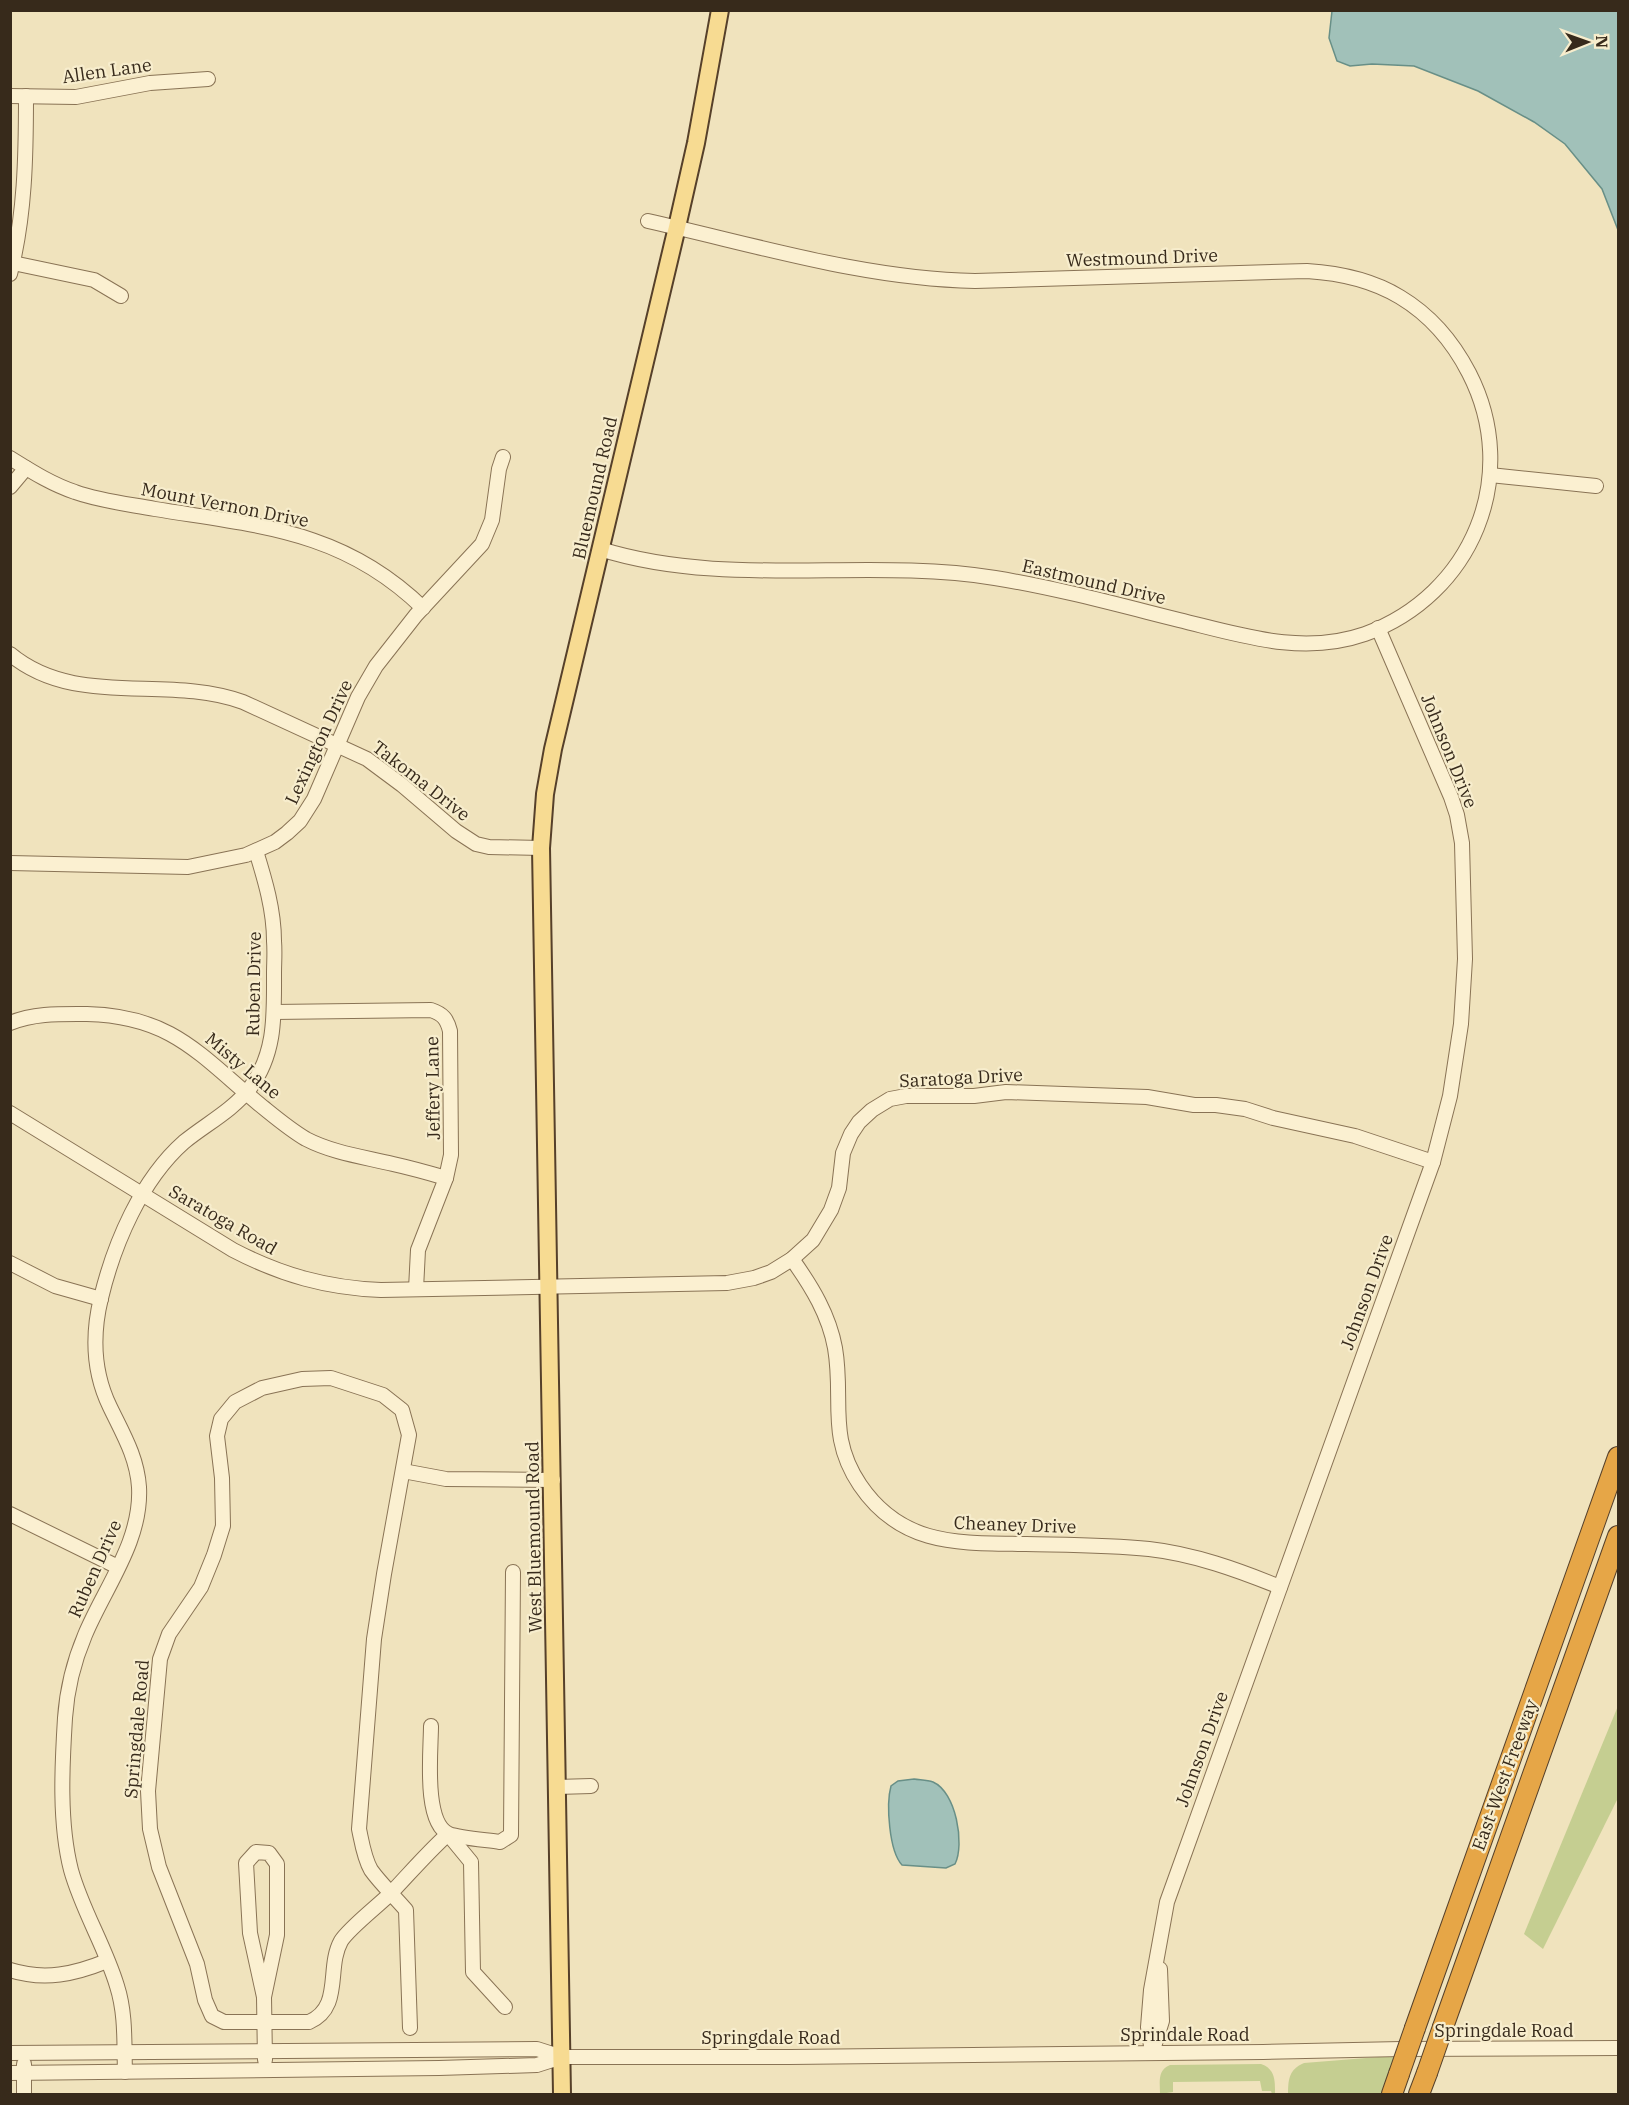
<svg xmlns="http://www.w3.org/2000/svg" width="1629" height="2105" viewBox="0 0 1629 2105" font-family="'IBM Plex Serif',serif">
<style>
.green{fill:#c5ce91}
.water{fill:#a1c1b9;stroke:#688f87;stroke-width:1.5}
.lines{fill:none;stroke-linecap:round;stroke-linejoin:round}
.minor-casing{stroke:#897355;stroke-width:16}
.major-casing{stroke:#56402a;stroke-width:20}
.highway-casing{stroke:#56402a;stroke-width:22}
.minor{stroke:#fbf0d1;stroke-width:14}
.major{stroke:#f7db92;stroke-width:16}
.highway{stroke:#e6a647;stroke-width:20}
.highway-bridge-casing{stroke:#56402a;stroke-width:22;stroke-linecap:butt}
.highway-bridge{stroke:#e6a647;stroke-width:20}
.labels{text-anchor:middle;stroke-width:4.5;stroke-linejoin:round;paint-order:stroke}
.street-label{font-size:18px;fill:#372a1b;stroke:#f7edcd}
</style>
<rect width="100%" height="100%" fill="#f0e3bd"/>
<!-- green -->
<g class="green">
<polygon points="1618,1706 1618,1798 1543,1949 1524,1934"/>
<path d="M 1391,2056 L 1394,2057 L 1381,2094 L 1288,2094 C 1288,2080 1289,2069 1304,2063 Z"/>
<path d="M 1261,2064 C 1276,2069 1275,2082 1275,2094 L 1272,2094 L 1271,2091 L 1262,2091 L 1260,2081 L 1173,2082 L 1173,2092 L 1160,2094 C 1160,2083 1157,2070 1170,2065 Z"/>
</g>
<!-- water -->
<g class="water">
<polygon points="1332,11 1618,11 1618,230 1602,189 1565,144 1534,122 1478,91 1414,66 1372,64 1350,66 1337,61 1329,38"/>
<path d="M 914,1779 C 920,1780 927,1780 933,1782 C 956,1792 965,1844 955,1864 L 946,1868 L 902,1865 C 889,1851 886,1804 891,1786 L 898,1781 Z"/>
</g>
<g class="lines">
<!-- minor casing -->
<g class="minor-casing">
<g id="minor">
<polyline points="10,96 76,97 150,83 208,79"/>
<polyline points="13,263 94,280 121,296"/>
<path d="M 10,274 C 25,216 26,156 26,96"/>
<path d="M 10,458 C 31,471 51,484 75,492 C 100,501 128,504 155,509 C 259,526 343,530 423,608"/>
<polyline points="1490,475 1596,486"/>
<polyline points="10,487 26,468"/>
<path d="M 600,549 C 728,589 864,557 995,578 C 1057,588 1119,605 1179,620 C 1241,635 1302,656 1365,634 C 1472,595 1522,476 1469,373 C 1453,342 1430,315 1400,297 C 1372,280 1339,273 1307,271 L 975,281 C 864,279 756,245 648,221"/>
<path d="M 10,654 C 76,709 166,674 243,702 L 367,759 L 402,785 L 456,831 L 476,844 L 489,847 L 541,848"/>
<polyline points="10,863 188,867 246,855 275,842 287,833 300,821 314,799 358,697 376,666 416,615 482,544 492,520 499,469 503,457"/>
<path d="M 274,1012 L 431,1010 C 443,1014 447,1019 450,1031 L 451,1155 L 446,1178 L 418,1250 L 416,1289"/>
<path d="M 10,1023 C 35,1013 60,1014 87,1014 C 171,1016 199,1054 259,1104 C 274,1116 289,1129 306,1139 C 333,1153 364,1157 393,1164 C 411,1168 429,1173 446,1178"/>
<path d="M 10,1113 L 233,1250 C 281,1275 327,1288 381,1290 L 727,1283 L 754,1278 L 771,1272 L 792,1259 L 813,1240 L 831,1210 L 839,1188 L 843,1153 L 851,1134 L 859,1122 L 872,1110 L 890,1099 L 906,1096 L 974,1096 L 1006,1092 L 1147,1097 L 1194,1105 L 1216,1105 L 1245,1109 L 1273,1118 L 1355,1136 L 1433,1162"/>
<path d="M 792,1259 C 812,1287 829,1315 835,1348 C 844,1400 827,1436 860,1485 C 902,1547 960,1543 1026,1544 C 1067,1545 1108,1545 1149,1549 C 1194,1554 1238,1570 1280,1587"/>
<polyline points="10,1263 55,1286 101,1299"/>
<polyline points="403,1471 446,1479 553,1480"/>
<polyline points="10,1514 118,1567"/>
<path d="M 431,1726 C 431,1750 423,1823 449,1834 C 460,1838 487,1840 500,1842 L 511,1835 L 513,1572"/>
<polyline points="557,1787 591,1786"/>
<path d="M 10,1970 C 45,1981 75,1974 107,1961"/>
<polyline points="264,1997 250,1933 246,1863 256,1852 269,1853 277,1864 277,1935 264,1997 265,2060"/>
<path d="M 410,2028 L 406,1910 C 395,1897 381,1884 371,1870 C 364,1858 362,1843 359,1829 L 374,1639 L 384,1574 L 409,1435 L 402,1410 L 383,1395 L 331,1378 L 302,1379 L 262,1388 L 235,1402 L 221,1419 L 217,1436 L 222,1478 L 223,1526 L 214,1555 L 201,1587 L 169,1634 L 160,1659 L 148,1791 L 150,1829 L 159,1867 L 197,1964 L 205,2000 L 212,2016 L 224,2022 L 309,2022 C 343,2007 326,1968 341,1941 C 349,1928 379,1905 391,1893 C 410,1873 428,1852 448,1834 L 471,1862 L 473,1972 L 505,2007"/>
<polyline points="1153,2050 1162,2021 1160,1969"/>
<polyline points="1152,2052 1148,2027 1151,1990 1167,1902 1433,1162 1450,1096 1461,1024 1465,959 1462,843 1457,815 1451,797 1378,628"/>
<polyline points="10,2053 537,2049 562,2057 790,2057 1263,2052 1401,2049 1618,2048"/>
<polyline points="24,2064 24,2094"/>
<path d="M 125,2072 C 124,2044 126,2014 117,1986 C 105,1946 82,1910 71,1870 C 59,1823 62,1766 65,1718 C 67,1689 74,1661 85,1635 C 105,1587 142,1541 139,1487 C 137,1457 123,1434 110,1407 C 93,1372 92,1335 101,1298 C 114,1244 141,1180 184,1142 C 206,1124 232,1111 250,1088 C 276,1053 274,1015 274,974 C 274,963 275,952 274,941 C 274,910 265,880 256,851"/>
<polyline points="10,2073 439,2068 537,2065 562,2057"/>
</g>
</g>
<!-- major casing -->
<g class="major-casing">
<polyline id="major" points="562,2094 541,848 545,794 553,749 677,227 696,143 720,10"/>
</g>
<!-- highway casing -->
<g class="highway-casing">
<g id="highway">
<polyline points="1443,2027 1618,1536"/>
<polyline points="1415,2028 1618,1457"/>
<polyline points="1392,2094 1399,2074"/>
<polyline points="1419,2094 1427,2073"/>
</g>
</g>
<!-- minor -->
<use href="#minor" class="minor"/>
<!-- major -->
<use href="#major" class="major"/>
<!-- highway -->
<use href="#highway" class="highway"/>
<!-- highway-bridge casing -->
<g class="highway-bridge-casing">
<g id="highway-bridge">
<polyline points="1427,2073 1443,2027"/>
<polyline points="1399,2074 1415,2028"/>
</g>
</g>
<!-- highway-bridge -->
<use href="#highway-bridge" class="highway-bridge"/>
</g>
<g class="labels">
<!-- street labels -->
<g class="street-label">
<text transform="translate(107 71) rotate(-8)" y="6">Allen Lane</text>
<text transform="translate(1142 258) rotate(-2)" y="6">Westmound Drive</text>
<text transform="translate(595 488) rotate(-77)" y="6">Bluemound Road</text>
<text transform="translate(225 505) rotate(11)" y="6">Mount Vernon Drive</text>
<text transform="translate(1094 582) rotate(13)" y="6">Eastmound Drive</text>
<text transform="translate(319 742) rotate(-65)" y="6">Lexington Drive</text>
<text transform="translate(1449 751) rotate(68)" y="6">Johnson Drive</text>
<text transform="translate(421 781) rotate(38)" y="6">Takoma Drive</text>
<text transform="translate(254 984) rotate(-89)" y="6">Ruben Drive</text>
<text transform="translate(243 1066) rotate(40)" y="6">Misty Lane</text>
<text transform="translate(961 1078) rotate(-3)" y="6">Saratoga Drive</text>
<text transform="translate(433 1088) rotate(-91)" y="6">Jeffery Lane</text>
<text transform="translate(223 1220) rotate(30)" y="6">Saratoga Road</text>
<text transform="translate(1367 1292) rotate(-70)" y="6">Johnson Drive</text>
<text transform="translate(1015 1525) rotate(2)" y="6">Cheaney Drive</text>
<text transform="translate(534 1537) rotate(-91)" y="6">West Bluemound Road</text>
<text transform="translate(95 1569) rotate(-66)" y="6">Ruben Drive</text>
<text transform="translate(137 1729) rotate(-85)" y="6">Springdale Road</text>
<text transform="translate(1202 1749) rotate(-70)" y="6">Johnson Drive</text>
<text transform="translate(1505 1775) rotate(-70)" y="6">East-West Freeway</text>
<text x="1504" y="2037">Springdale Road</text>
<text x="1185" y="2041">Sprindale Road</text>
<text x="771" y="2044">Springdale Road</text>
</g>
</g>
<!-- border -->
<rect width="1629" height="2105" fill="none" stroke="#372a1b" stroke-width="24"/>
<!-- north arrow -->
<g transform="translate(1587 42) rotate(89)" stroke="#f7edcd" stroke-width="4.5" paint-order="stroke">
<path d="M0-4.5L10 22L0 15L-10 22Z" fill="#372a1b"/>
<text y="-9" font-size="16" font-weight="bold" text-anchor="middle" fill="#372a1b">N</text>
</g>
</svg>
